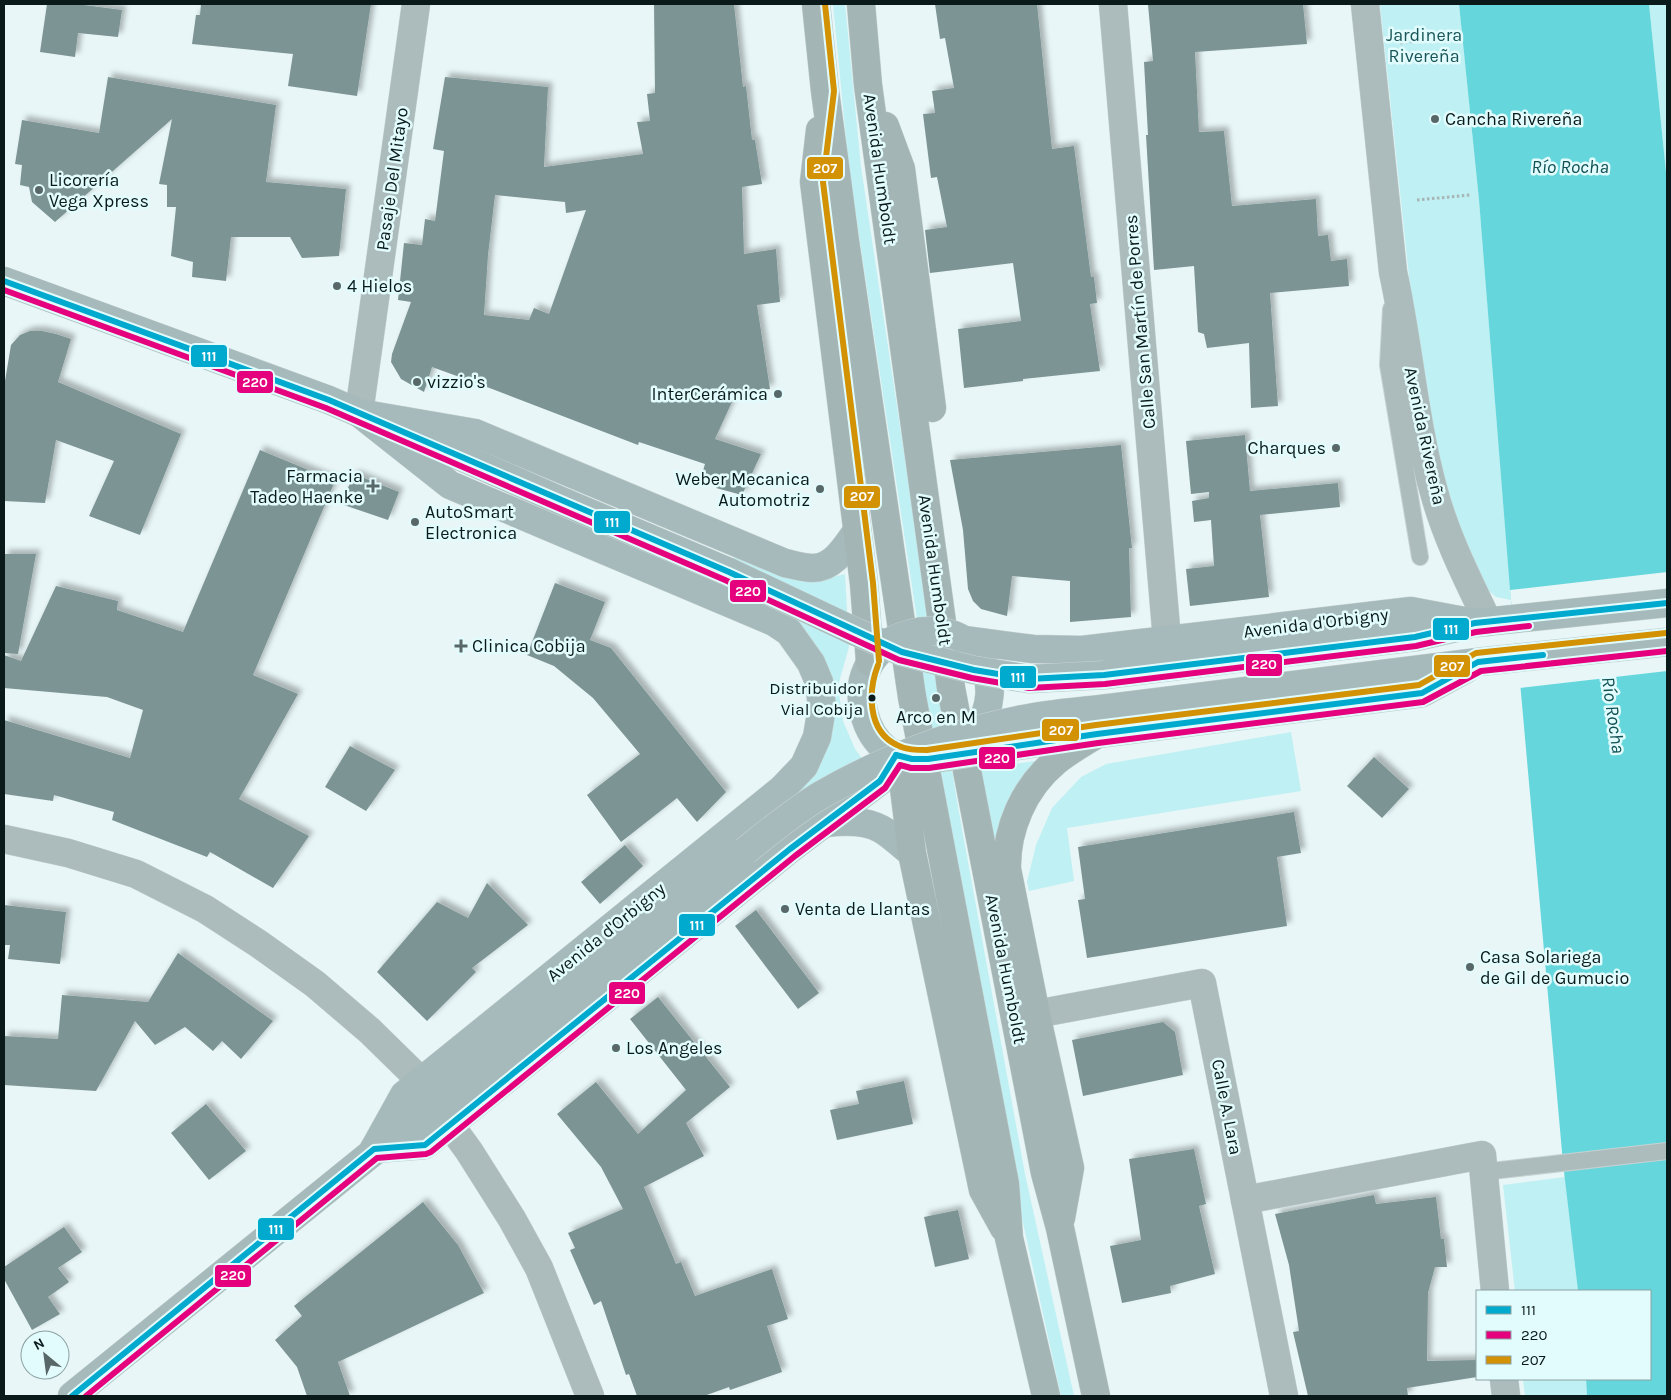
<svg xmlns="http://www.w3.org/2000/svg" width="1671" height="1400" viewBox="0 0 1671 1400" font-family="Karla,sans-serif">
<style>
.green{fill:#bff0f3}
.water{fill:#65d7dc}
.pier{fill:#e8f6f7}
.building{fill:#7d9495;fill-rule:evenodd;filter:url(#shadow)}
.lines{fill:none;stroke-linecap:round;stroke-linejoin:round}
.service-casing{stroke:#c6d2d2;stroke-width:18}
.minor-casing{stroke:#c6d2d2;stroke-width:29}
.secondary-casing{stroke:#c6d2d2;stroke-width:29}
.primary-casing{stroke:#c6d2d2;stroke-width:29}
.path{stroke:#a7b5b6;stroke-width:3;stroke-dasharray:2.5 2.5;stroke-linecap:butt}
.service{stroke:#acbbbc;stroke-width:16}
.minor{stroke:#acbbbc;stroke-width:28}
.secondary{stroke:#a7babb;stroke-width:28}
.primary{stroke:#a4b5b6;stroke-width:28}
.secondary-bridge-casing{stroke:#c6d2d2;stroke-width:29;stroke-linecap:butt}
.secondary-bridge{stroke:#a7babb;stroke-width:28}
.bus-1-casing{stroke:#e2fcfd;stroke-width:10}
.bus-2-casing{stroke:#e2fcfd;stroke-width:10}
.bus-3-casing{stroke:#e2fcfd;stroke-width:10}
.bus-1{stroke:#00a9ce;stroke-width:6}
.bus-2{stroke:#e5007d;stroke-width:6}
.bus-3{stroke:#d39104;stroke-width:6}
.poi-dot{fill:#586768;stroke:#e2fcfd;stroke-width:2}
.bus-dot{fill:#0a1a1b;stroke:#e2fcfd;stroke-width:2}
.labels{text-anchor:middle;stroke-width:5;stroke-linejoin:round;paint-order:stroke}
.bus-label{font-size:17px;fill:#0a1a1b;stroke:#e2fcfd;text-anchor:end}
.park-label{font-size:18px;fill:#185558;stroke:#e2fcfd}
.poi-label{font-size:18px;fill:#0a1a1b;stroke:#e2fcfd;text-anchor:start}
.street-label{font-size:18px;fill:#0a1a1b;stroke:#e2fcfd}
.water-label{font-size:19px;font-style:italic;fill:#115053;stroke:#e2fcfd}
.line-badge{stroke:#e2fcfd;stroke-width:2}
.badge-label{font-size:14px;text-anchor:middle;font-weight:bold;fill:#fff}
</style>
<defs>
<filter id="shadow"><feDropShadow dx="4.5" dy="-4.5" stdDeviation="2.5" flood-color="#0004"/></filter>
</defs>
<rect width="100%" height="100%" fill="#e8f6f7"/>
<!-- green -->
<g class="green">
<path d="M 833,4 L 845,4 L 861,167 L 935,659 C 942,664 956,672 961,679 C 976,698 957,717 946,732 L 958,807 L 1025,1174 L 1074,1396 L 1061,1396 L 1013,1177 L 947,809 L 935,737 L 917,737 L 904,731 L 894,674 L 905,665 L 923,659 L 849,169 Z"/>
<polygon points="1380,4 1459,4 1479,200 1511,600 1496,597 1482,585 1437,465 1413,314"/>
<polygon points="1649,4 1667,4 1667,182"/>
<polygon points="734,557 789,577 828,578 845,574 849,647 838,686 843,721 855,749 874,774 798,829 793,788 826,684 722,589"/>
<polygon points="1291,732 1301,791 1067,828 1074,881 1029,891 1027,882 1036,845 1052,808 1081,777 1106,764"/>
<polygon points="1041,760 996,863 979,769"/>
<polygon points="1565,1177 1578,1291 1515,1291 1503,1185"/>
<polygon points="1523,1379 1586,1379 1587,1396 1525,1396"/>
</g>
<!-- water -->
<polygon class="water" points="1459,4 1649,4 1667,182 1667,1396 1587,1396 1586,1379 1650,1379 1650,1291 1578,1291 1563,1163 1520,682 1510,590 1479,200"/>
<!-- pier -->
<polygon class="pier" points="1667,572 1667,671 1520,688 1510,590"/>
<!-- building -->
<g class="building">
<polygon points="47,4 76,4 122,10 118,37 78,33 75,57 40,52"/>
<polygon points="201,4 371,4 357,96 288,86 293,54 192,44 196,15 200,15"/>
<path d="M 654,4 L 734,4 L 743,87 L 746,86 L 752,140 L 755,140 L 762,184 L 742,187 L 744,254 L 776,249 L 780,302 L 757,305 L 770,389 L 736,393 L 715,439 L 761,454 L 742,495 L 716,488 L 720,479 L 702,474 L 705,464 L 639,442 L 638,445 L 487,387 L 432,367 L 424,392 L 401,379 L 391,362 L 392,354 L 411,302 L 398,300 L 404,243 L 422,245 L 425,219 L 435,221 L 444,151 L 433,149 L 445,77 L 548,87 L 544,167 L 643,154 L 637,122 L 650,121 L 647,94 L 655,93 ZM 495,195 L 565,202 L 566,213 L 586,210 L 549,314 L 534,308 L 529,320 L 484,315 L 488,255 Z"/>
<polygon points="935,4 1037,4 1052,149 1074,146 1091,277 1094,277 1097,303 1090,304 1100,371 1023,379 1023,381 964,388 958,329 1021,321 1013,263 930,273 925,230 947,227 937,177 931,178 923,114 935,113 932,91 954,88 945,38 940,39"/>
<polygon points="1148,4 1303,4 1307,44 1195,52 1199,132 1224,131 1232,206 1316,199 1318,236 1328,235 1331,261 1347,259 1349,286 1270,293 1278,406 1251,408 1249,343 1207,348 1204,334 1198,332 1194,266 1154,270 1146,135 1148,135 1144,62 1153,61"/>
<polygon points="108,77 276,105 266,182 346,189 339,256 302,258 290,237 231,237 226,281 192,277 193,262 171,256 176,207 167,207 167,185 159,184 172,119 55,222 32,202 29,187 20,185 22,165 15,164 22,120 99,133"/>
<polygon points="30,331 42,331 56,334 71,339 58,382 181,434 140,535 89,516 114,461 56,440 45,503 4,501 4,387 11,345 20,335"/>
<polygon points="1245,435 1250,491 1338,483 1340,507 1260,515 1269,597 1190,606 1186,569 1214,566 1211,520 1194,522 1192,501 1209,498 1209,492 1191,494 1186,441"/>
<polygon points="1121,445 1132,548 1129,548 1131,617 1070,622 1070,581 1012,576 1007,616 981,609 973,601 968,589 963,530 950,460"/>
<polygon points="260,450 335,481 253,675 298,694 239,799 309,836 273,888 210,852 207,857 112,820 114,812 54,795 53,801 4,794 4,720 130,758 143,710 107,697 4,688 4,655 21,661 56,586 118,601 117,610 183,632"/>
<polygon points="354,474 399,492 388,520 341,504"/>
<polygon points="4,554 36,554 18,654 4,653"/>
<polygon points="555,583 605,602 590,640 611,648 726,792 697,822 677,798 621,842 587,795 640,754 593,698 554,666 527,655"/>
<polygon points="350,746 395,770 366,811 325,787"/>
<polygon points="1374,757 1409,789 1382,818 1347,786"/>
<polygon points="1294,812 1301,853 1277,857 1287,926 1087,958 1078,900 1085,899 1078,847"/>
<polygon points="625,845 643,866 600,904 581,882"/>
<polygon points="487,883 528,925 472,968 476,972 427,1021 377,972 437,902 468,918"/>
<polygon points="4,905 66,912 60,964 8,959 10,945 4,945"/>
<polygon points="756,910 819,993 798,1009 735,926"/>
<polygon points="178,953 273,1021 241,1059 222,1041 213,1051 185,1027 155,1045 135,1021 96,1091 4,1085 4,1036 58,1039 62,995 148,1002"/>
<polygon points="658,997 730,1087 686,1123 704,1156 644,1187 676,1264 681,1262 695,1296 772,1269 788,1319 767,1326 782,1372 730,1390 729,1387 704,1396 637,1396 629,1374 626,1375 601,1301 594,1305 570,1250 575,1248 568,1233 623,1209 601,1167 557,1114 596,1082 638,1134 686,1090 630,1019"/>
<polygon points="1163,1022 1175,1032 1183,1075 1083,1096 1072,1040"/>
<polygon points="904,1081 913,1124 837,1140 830,1110 859,1104 856,1091"/>
<polygon points="206,1104 246,1151 209,1180 171,1133"/>
<polygon points="1194,1149 1206,1204 1199,1206 1215,1274 1170,1286 1171,1293 1122,1303 1110,1246 1141,1240 1129,1159"/>
<polygon points="1374,1195 1376,1204 1436,1197 1441,1239 1444,1239 1447,1267 1435,1267 1428,1293 1427,1361 1477,1360 1477,1377 1407,1388 1408,1396 1308,1396 1293,1332 1299,1331 1289,1265 1275,1214"/>
<polygon points="423,1202 458,1245 484,1293 338,1362 350,1396 307,1396 297,1367 275,1340 302,1316 294,1306"/>
<polygon points="958,1210 969,1259 935,1267 924,1217"/>
<polygon points="64,1227 82,1252 58,1268 69,1282 48,1297 60,1314 32,1330 4,1279 4,1267"/>
</g>
<g class="lines">
<!-- service casing -->
<g class="service-casing">
<g id="service">
<polyline points="1391,309 1388,365 1420,557"/>
<polyline points="1483,1172 1667,1151"/>
</g>
</g>
<!-- minor casing -->
<g class="minor-casing">
<g id="minor">
<polyline points="1113,4 1167,640"/>
<path d="M 1365,4 L 1393,272 C 1409,345 1414,421 1434,492 C 1446,537 1468,580 1488,622"/>
<polyline points="359,413 416,4"/>
<polyline points="4,839 68,853 136,874 205,909 259,944 315,984 370,1031 422,1082"/>
<polyline points="1036,1014 1202,983 1284,1396"/>
<polyline points="450,1125 469,1151 512,1219 539,1268 590,1396"/>
<polyline points="1245,1200 1482,1155 1495,1291"/>
<polyline points="1504,1379 1506,1396"/>
</g>
</g>
<!-- secondary casing -->
<g class="secondary-casing">
<g id="secondary">
<path d="M 4,281 L 329,400 L 359,413 L 475,433 L 785,563 C 794,565 804,568 813,568 C 834,568 846,546 857,531"/>
<polyline points="359,413 450,485 774,622 789,632 811,663 819,682 822,707 817,737 804,766 782,789 404,1095 374,1149"/>
<polyline points="400,430 559,500 729,572"/>
<polyline points="964,640 1033,649 1082,650 1411,611 1475,623 1667,603"/>
<path d="M 886,645 C 878,652 871,659 867,669 C 855,694 864,733 887,750 C 894,755 903,757 912,759"/>
<polyline points="1104,675 1415,637 1464,626"/>
<polyline points="1109,708 1478,662 1667,642"/>
<path d="M 974,736 C 992,709 997,680 976,652"/>
<polyline points="977,752 1097,734 1422,693 1466,669"/>
<path d="M 826,823 C 844,821 865,820 881,829 C 892,835 902,846 912,853"/>
<polyline points="374,1149 425,1145 790,849 880,781 896,755"/>
<path d="M 72,1396 C 296,1214 521,1033 745,851"/>
</g>
</g>
<!-- primary casing -->
<g class="primary-casing">
<g id="primary">
<polyline points="816,4 825,91 845,241 912,697 1005,1184 1009,1238 1046,1396"/>
<polyline points="861,4 868,85 951,688 1045,1173 1060,1228 1096,1396"/>
<polyline points="885,126 901,169 932,408"/>
<polyline points="820,130 814,182 864,584 870,662"/>
<polyline points="900,756 912,853 983,1190 1004,1228"/>
<path d="M 1061,1218 L 1070,1168 L 1036,1014 L 1007,869 C 1006,829 1024,788 1055,762 C 1068,751 1083,743 1097,734"/>
</g>
</g>
<!-- path -->
<g class="path">
<polyline points="1400,43 1456,36"/>
<polyline points="1417,200 1470,195"/>
</g>
<!-- service -->
<use href="#service" class="service"/>
<!-- minor -->
<use href="#minor" class="minor"/>
<!-- secondary -->
<use href="#secondary" class="secondary"/>
<!-- primary -->
<use href="#primary" class="primary"/>
<!-- secondary-bridge casing -->
<g class="secondary-bridge-casing">
<g id="secondary-bridge">
<polyline points="729,572 856,632 902,652 974,670 1029,679 1104,675"/>
<path d="M 889,642 C 912,630 936,626 961,638"/>
<polyline points="940,758 977,752"/>
<path d="M 745,851 C 769,832 794,811 821,795 C 887,757 959,730 1034,717 C 1058,713 1084,711 1109,708"/>
</g>
</g>
<!-- secondary-bridge -->
<use href="#secondary-bridge" class="secondary-bridge"/>
<!-- bus-1 casing -->
<g class="bus-1-casing">
<g id="bus-1">
<polyline points="4,281 329,400 729,572 902,652 974,670 1029,679 1104,675 1415,637 1475,623 1667,603"/>
<polyline points="896,755 912,759 928,759 1097,734 1422,693 1478,662 1543,655"/>
<polyline points="72,1396 374,1149 425,1145 790,849 880,781 896,755"/>
</g>
</g>
<!-- bus-2 casing -->
<g class="bus-2-casing">
<g id="bus-2">
<polyline points="4,290 326,408 725,580 899,660 972,678 1029,688 1105,684 1416,646 1476,632 1529,626"/>
<polyline points="86,1396 377,1158 426,1154 431,1152 795,856 885,788 900,765 911,768 929,768 1098,743 1423,702 1481,671 1667,651"/>
</g>
</g>
<!-- bus-3 casing -->
<g class="bus-3-casing">
<g id="bus-3">
<polyline points="825,4 834,91 823,182 873,583 879,661"/>
<path d="M 878,665 C 868,691 867,731 897,745 C 906,750 917,750 927,750 L 1096,725 L 1419,685 L 1476,653 L 1666,633"/>
</g>
</g>
<!-- bus-1 -->
<use href="#bus-1" class="bus-1"/>
<!-- bus-2 -->
<use href="#bus-2" class="bus-2"/>
<!-- bus-3 -->
<use href="#bus-3" class="bus-3"/>
</g>
<!-- markers -->
<g class="poi-dot">
<circle cx="1435" cy="119" r="5"/>
<circle cx="39" cy="190" r="5"/>
<circle cx="337" cy="286" r="5"/>
<circle cx="417" cy="382" r="5"/>
<circle cx="778" cy="394" r="5"/>
<circle cx="1336" cy="448" r="5"/>
<path d="M370.5 478.5h5v5h5v5h-5v5h-5v-5h-5v-5h5z"/>
<circle cx="820" cy="489" r="5"/>
<circle cx="415" cy="522" r="5"/>
<path d="M458.5 638.5h5v5h5v5h-5v5h-5v-5h-5v-5h5z"/>
<circle cx="936" cy="698" r="5"/>
<circle cx="785" cy="909" r="5"/>
<circle cx="1470" cy="967" r="5"/>
<circle cx="616" cy="1048" r="5"/>
</g>
<circle class="bus-dot" cx="872" cy="698" r="4.5"/>
<g class="labels">
<!-- bus labels -->
<g class="bus-label">
<text x="863" y="694">Distribuidor<tspan x="863" dy="21">Vial Cobija</tspan></text>
</g>
<!-- park labels -->
<g class="park-label">
<text x="1424" y="41">Jardinera<tspan x="1424" dy="21">Rivereña</tspan></text>
</g>
<!-- poi labels -->
<g class="poi-label">
<text x="1445" y="125">Cancha Rivereña</text>
<text x="49" y="186">Licorería<tspan x="49" dy="21">Vega Xpress</tspan></text>
<text x="347" y="292">4 Hielos</text>
<text x="427" y="388">vizzio's</text>
<text x="768" y="400" text-anchor="end">InterCerámica</text>
<text x="1326" y="454" text-anchor="end">Charques</text>
<text x="363" y="482" text-anchor="end">Farmacia<tspan x="363" dy="21">Tadeo Haenke</tspan></text>
<text x="810" y="485" text-anchor="end">Weber Mecanica<tspan x="810" dy="21">Automotriz</tspan></text>
<text x="425" y="518">AutoSmart<tspan x="425" dy="21">Electronica</tspan></text>
<text x="472" y="652">Clinica Cobija</text>
<text x="936" y="723" text-anchor="middle">Arco en M</text>
<text x="795" y="915">Venta de Llantas</text>
<text x="1480" y="963">Casa Solariega<tspan x="1480" dy="21">de Gil de Gumucio</tspan></text>
<text x="626" y="1054">Los Angeles</text>
</g>
<!-- street labels -->
<g class="street-label">
<text transform="translate(880 169) rotate(82)" y="6">Avenida Humboldt</text>
<text transform="translate(392 179) rotate(-82)" y="6">Pasaje Del Mitayo</text>
<text transform="translate(1140 322) rotate(-95)" y="6">Calle San Martín de Porres</text>
<text transform="translate(1425 436) rotate(78)" y="6">Avenida Rivereña</text>
<text transform="translate(935 570) rotate(82)" y="6">Avenida Humboldt</text>
<text transform="translate(1316 623) rotate(-7)" y="6">Avenida d'Orbigny</text>
<text transform="translate(606 932) rotate(-39)" y="6">Avenida d'Orbigny</text>
<text transform="translate(1006 969) rotate(79)" y="6">Avenida Humboldt</text>
<text transform="translate(1227 1107) rotate(79)" y="6">Calle A. Lara</text>
</g>
<!-- water labels -->
<g class="water-label">
<text x="1570" y="173">Río Rocha</text>
<text transform="translate(1614 715) rotate(82)" y="7">Río Rocha</text>
</g>
</g>
<g class="line-badge">
<rect x="806" y="156" width="38" height="24" rx="5" fill="#d39104"/>
<rect x="190" y="344" width="38" height="24" rx="5" fill="#00a9ce"/>
<rect x="236" y="370" width="38" height="24" rx="5" fill="#e5007d"/>
<rect x="843" y="485" width="38" height="24" rx="5" fill="#d39104"/>
<rect x="593" y="510" width="38" height="24" rx="5" fill="#00a9ce"/>
<rect x="729" y="579" width="38" height="24" rx="5" fill="#e5007d"/>
<rect x="1432" y="617" width="38" height="24" rx="5" fill="#00a9ce"/>
<rect x="1245" y="653" width="38" height="24" rx="5" fill="#e5007d"/>
<rect x="1433" y="654" width="38" height="24" rx="5" fill="#d39104"/>
<rect x="999" y="665" width="38" height="24" rx="5" fill="#00a9ce"/>
<rect x="1041" y="718" width="39" height="24" rx="5" fill="#d39104"/>
<rect x="978" y="746" width="38" height="24" rx="5" fill="#e5007d"/>
<rect x="678" y="913" width="38" height="24" rx="5" fill="#00a9ce"/>
<rect x="608" y="981" width="38" height="24" rx="5" fill="#e5007d"/>
<rect x="257" y="1217" width="38" height="24" rx="5" fill="#00a9ce"/>
<rect x="214" y="1264" width="38" height="24" rx="5" fill="#e5007d"/>
</g>
<g class="badge-label">
<text x="825" y="173">207</text>
<text x="209" y="361">111</text>
<text x="255" y="387">220</text>
<text x="862" y="501">207</text>
<text x="612" y="527">111</text>
<text x="748" y="596">220</text>
<text x="1451" y="634">111</text>
<text x="1264" y="669">220</text>
<text x="1452" y="671">207</text>
<text x="1018" y="682">111</text>
<text x="1061" y="735">207</text>
<text x="997" y="763">220</text>
<text x="697" y="930">111</text>
<text x="627" y="998">220</text>
<text x="276" y="1234">111</text>
<text x="233" y="1280">220</text>
</g>
<!-- border -->
<rect width="1671" height="1400" fill="none" stroke="#0a1a1b" stroke-width="10"/>
<!-- legend -->
<rect x="1476" y="1290" width="175" height="90" fill="#e2fcfd" stroke="#8ca2a3"/>
<rect x="1486" y="1306" width="25" height="8" fill="#00a9ce" stroke="#8ca2a3"/>
<text x="1521" y="1315" font-size="15" fill="#0a1a1b">111</text>
<rect x="1486" y="1331" width="25" height="8" fill="#e5007d" stroke="#8ca2a3"/>
<text x="1521" y="1340" font-size="15" fill="#0a1a1b">220</text>
<rect x="1486" y="1356" width="25" height="8" fill="#d39104" stroke="#8ca2a3"/>
<text x="1521" y="1365" font-size="15" fill="#0a1a1b">207</text>
<!-- north arrow -->
<g transform="translate(45 1355) rotate(331)"><circle r="24" fill="#e2fcfd" stroke="#8ca2a3"/>
<path d="M0-4L9 19L0 12L-9 19Z" fill="#586768"/>
<text y="-8" font-size="14" font-weight="bold" text-anchor="middle" fill="#0a1a1b">N</text>
</g>
</svg>
